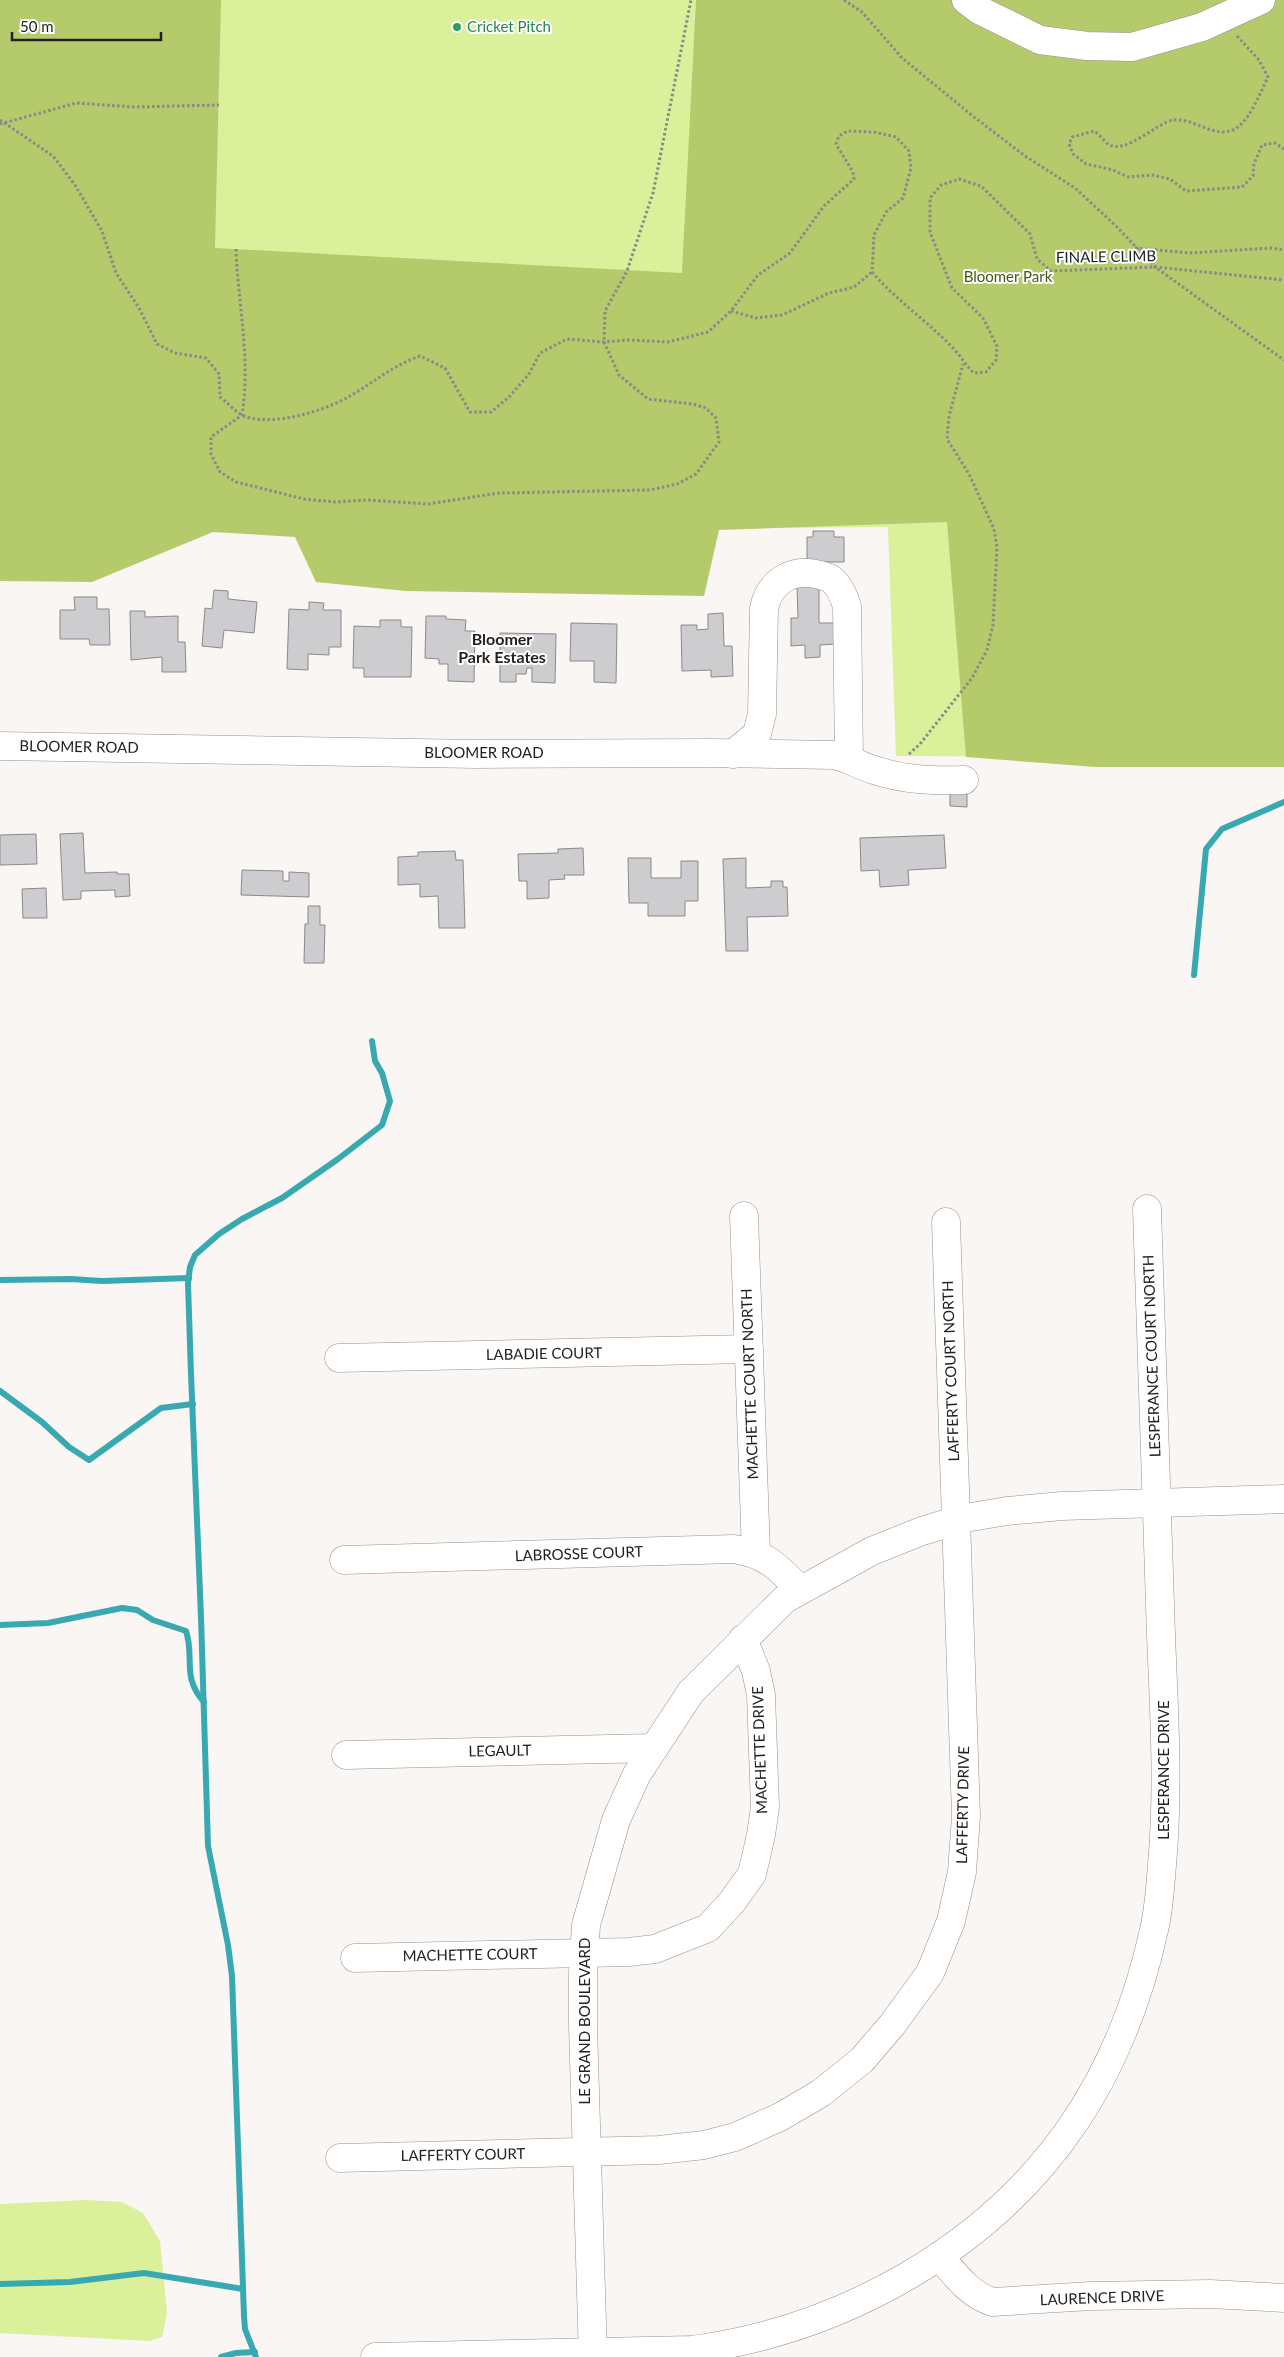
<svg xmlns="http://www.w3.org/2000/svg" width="1284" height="2357" viewBox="0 0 1284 2357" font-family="Lato,sans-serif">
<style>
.green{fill:#dbf09a}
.forest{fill:#b4ca6b}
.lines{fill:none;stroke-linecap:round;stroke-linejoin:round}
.stream{stroke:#39a9b1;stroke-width:6}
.building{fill:#cdcccf;stroke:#8a898c}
.minor-casing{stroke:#94918e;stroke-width:29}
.path{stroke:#8b8987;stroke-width:3;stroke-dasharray:2.5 2.5;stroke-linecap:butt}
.minor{stroke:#fff;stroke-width:28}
.leisure-dot{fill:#2e9e5b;stroke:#fff;stroke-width:2}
.labels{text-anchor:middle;stroke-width:4;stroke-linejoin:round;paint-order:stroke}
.leisure-label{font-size:15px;fill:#27864d;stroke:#fff;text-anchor:start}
.street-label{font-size:15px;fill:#222120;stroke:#fff}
.park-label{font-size:15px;fill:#495610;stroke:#fff}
.neighbourhood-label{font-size:16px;font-weight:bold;fill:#222120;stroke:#fff}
</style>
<rect width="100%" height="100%" fill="#f9f6f3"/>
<!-- green -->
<g class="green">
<polygon points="0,0 1284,0 1284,758 896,756 888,527 750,528 268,522"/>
<polygon points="87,2200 122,2202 143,2213 160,2241 167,2313 162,2337 149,2341 0,2333 0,2204"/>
</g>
<!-- forest -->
<polygon class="forest" points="0,0 221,0 215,248 682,273 696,0 1284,0 1284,767 1095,767 966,757 947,522 719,530 704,596 406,591 316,582 295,537 213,532 92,582 0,581"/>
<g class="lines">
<!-- stream -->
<g class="stream">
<polyline points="1194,975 1206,849 1222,829 1284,802"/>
<polyline points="0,1280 71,1279 102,1281 189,1278"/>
<polyline points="0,1391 42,1422 69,1447 89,1460 161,1408 193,1404"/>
<path d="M 0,1625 L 48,1623 L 122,1608 L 137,1610 L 153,1620 L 186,1631 C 195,1658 181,1676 204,1702"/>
<polyline points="0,2284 70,2282 144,2273 243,2289"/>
<polyline points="221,2357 236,2353 255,2352"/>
<polyline points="256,2357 245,2329 244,2316 232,1976 228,1945 208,1846 201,1617 191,1374 188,1284 190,1267 195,1255 219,1234 242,1219 282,1198 338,1159 382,1125 390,1101 382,1073 375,1061 372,1041"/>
</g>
</g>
<!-- building -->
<g class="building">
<polygon points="813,531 834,531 834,537 844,537 844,562 807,562 807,537 813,537"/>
<polygon points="797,586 819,586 819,623 836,623 836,644 820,645 820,657 805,658 805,645 791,646 791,618 798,618"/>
<polygon points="214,590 228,591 228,599 257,602 254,633 224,630 222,648 202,646 205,608 212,609"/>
<polygon points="74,597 97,597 97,609 109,609 110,645 90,645 89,639 60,639 60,610 75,610"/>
<polygon points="309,602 324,603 323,610 341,610 341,647 329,647 329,655 308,654 308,670 287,669 289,609 309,610"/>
<polygon points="130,611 145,611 145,617 178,616 178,642 185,642 186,672 162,672 162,657 131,660"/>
<polygon points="723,613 724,646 732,646 733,676 711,677 711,670 682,671 681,625 697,625 697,630 708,629 708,614"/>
<polygon points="426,616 446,616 446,619 466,620 465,631 475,631 474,682 448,681 448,664 439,664 439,659 425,658"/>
<polygon points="380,620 401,620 401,627 412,627 411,677 364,677 364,668 353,668 354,626 380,627"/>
<polygon points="571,623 617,624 616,683 594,682 594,661 570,661"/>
<polygon points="500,633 556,634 555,683 532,682 532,668 527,668 526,674 516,674 516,682 500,682"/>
<polygon points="950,791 967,792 967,807 950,806"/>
<polygon points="83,833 85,873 117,872 117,874 129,874 130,896 115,897 115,890 81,891 81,899 63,900 60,834"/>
<polygon points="36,834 37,864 0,865 0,835"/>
<polygon points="944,835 946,868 908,870 909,885 880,887 879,870 861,871 860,838"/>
<polygon points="583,848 584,875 564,875 565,879 549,880 549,898 527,899 527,881 519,881 518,854 558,853 558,849"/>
<polygon points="455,851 456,860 463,860 465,928 439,928 438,896 420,897 420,884 398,885 398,857 418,856 418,852"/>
<polygon points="628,858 651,858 651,878 681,878 681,861 698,861 698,901 685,901 685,916 648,916 648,903 629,903"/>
<polygon points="746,858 746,888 771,887 771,881 783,881 783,887 787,887 788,916 747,917 748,951 726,951 723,859"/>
<polygon points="242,870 283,871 283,881 289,881 289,872 309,873 309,897 241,895"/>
<polygon points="46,888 47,918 23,918 22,889"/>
<polygon points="308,906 320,906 320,925 325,925 324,963 304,963 305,924 308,924"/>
</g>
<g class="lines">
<!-- minor casing -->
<g class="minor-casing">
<g id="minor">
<polyline points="966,0 979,10 1040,40 1087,46 1132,47 1202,27 1261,0"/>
<path d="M 0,746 L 476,754 L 710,753 L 834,755 C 849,758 860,766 874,770 C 904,780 933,781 964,780"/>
<path d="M 733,754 L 757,734 L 762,714 L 764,608 C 770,581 793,567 820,575 C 823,576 829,577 831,579 C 839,585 844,597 847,606 L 849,758"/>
<polyline points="744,1216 756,1553"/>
<polyline points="339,1358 749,1349"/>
<path d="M 344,1560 L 734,1549 C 768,1555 777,1566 800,1590"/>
<polyline points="346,1755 654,1748"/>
<polyline points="355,1958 629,1952 655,1949 708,1928 732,1902 752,1874 761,1835 765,1807 761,1695 756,1671 743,1639"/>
<polyline points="340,2158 659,2150 704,2145 735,2137 780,2117 821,2093 862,2060 892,2025 930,1973 951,1921 962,1872 966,1816 946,1222"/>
<path d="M 939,2256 C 955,2274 969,2295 993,2302 L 1091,2296 L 1210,2294 L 1284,2298"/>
<path d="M 375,2357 L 692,2350 C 842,2330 991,2248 1076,2120 C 1113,2065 1139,1998 1153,1934 C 1159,1912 1160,1888 1162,1865 C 1169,1788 1164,1711 1161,1635 C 1156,1493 1151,1351 1147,1209"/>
<polyline points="593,2357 583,2026 583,1973 586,1925 616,1820 637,1774 691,1692 785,1599 872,1551 922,1531 965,1518 1007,1511 1062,1506 1284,1499"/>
</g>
</g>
<!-- path -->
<g class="path">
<polyline points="844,0 862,12 902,58 974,117 1025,156 1075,188 1116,226 1155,267 1284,360"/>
<path d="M 1237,36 L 1259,60 L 1268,77 C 1260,93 1249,123 1233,130 C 1213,138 1194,118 1174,120 C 1157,122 1125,156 1108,144 C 1103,140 1099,134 1094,131 L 1072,137 L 1069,144 L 1073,154 L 1086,164 L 1113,170 L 1128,177 L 1152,175 L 1170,179 L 1186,191 L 1242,187 L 1253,176 L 1254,164 L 1262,145 L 1275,143 L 1284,149"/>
<path d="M 0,120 L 53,156 L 75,185 L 102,231 L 116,273 L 139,308 L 157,344 L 175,353 L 206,358 L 219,374 L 220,397 C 227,402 235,412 244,416 C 272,427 325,411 350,396 C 374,382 394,365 420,356 L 445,368 L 470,412 L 491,412 L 509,397 L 529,374 L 540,353 L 567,339 L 604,342 L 629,340 L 668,342 L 708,332 L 731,311 L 758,275 L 790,253 L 824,206 L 854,179 L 853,172 L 836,144 L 839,136 L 848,131 L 874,132 L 896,137 L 909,151 L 911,168 L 903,198 L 886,212 L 874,235 L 872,272 C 896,300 926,320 952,347 C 960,355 965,365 974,373 L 986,372 L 996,360 L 997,346 L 983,318 L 952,288 L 930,232 L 930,198 L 941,185 L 959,179 L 981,186 L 1030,234 L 1037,259 L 1051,271 L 1155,267 L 1284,280"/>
<polyline points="0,124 76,103 134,107 219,105"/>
<polyline points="1135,248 1190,253 1271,248 1284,250"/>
<path d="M 236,249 C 238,305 251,359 242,415 L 211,437 L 211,454 L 220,472 L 236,482 L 304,499 L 335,502 L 367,500 L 428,504 L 499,493 L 650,490 L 677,484 L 696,474 L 719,442 L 716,418 L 706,408 L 693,404 L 648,399 L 619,375 L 604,342 L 605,311 L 627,271 L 653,193 L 691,0"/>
<polyline points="731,311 756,318 782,315 829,293 854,287 872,272"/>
<polyline points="909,754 920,744 972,678 987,650 993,625 997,547 994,529 969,474 947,439 949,416 963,364"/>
</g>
<!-- minor -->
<use href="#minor" class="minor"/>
</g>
<!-- markers -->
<circle class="leisure-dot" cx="457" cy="27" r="5"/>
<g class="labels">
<!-- leisure labels -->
<g class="leisure-label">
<text x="467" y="32">Cricket Pitch</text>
</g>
<!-- street labels -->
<g class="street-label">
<text transform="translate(1106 257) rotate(-1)" y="5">FINALE CLIMB</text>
<text transform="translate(79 747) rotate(1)" y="5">BLOOMER ROAD</text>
<text x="484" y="758">BLOOMER ROAD</text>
<text transform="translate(544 1354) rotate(-1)" y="5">LABADIE COURT</text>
<text transform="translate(1152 1356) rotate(-92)" y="5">LESPERANCE COURT NORTH</text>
<text transform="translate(951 1371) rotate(-92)" y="5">LAFFERTY COURT NORTH</text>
<text transform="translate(750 1384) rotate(-92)" y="5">MACHETTE COURT NORTH</text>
<text transform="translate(579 1554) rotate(-2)" y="5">LABROSSE COURT</text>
<text transform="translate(760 1750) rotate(-92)" y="5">MACHETTE DRIVE</text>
<text transform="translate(500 1751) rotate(-1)" y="5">LEGAULT</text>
<text transform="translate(1164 1770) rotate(-90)" y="5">LESPERANCE DRIVE</text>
<text transform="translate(963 1805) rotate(-89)" y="5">LAFFERTY DRIVE</text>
<text transform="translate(470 1955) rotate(-1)" y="5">MACHETTE COURT</text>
<text transform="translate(585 2021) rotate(-90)" y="5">LE GRAND BOULEVARD</text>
<text transform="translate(463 2155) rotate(-1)" y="5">LAFFERTY COURT</text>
<text transform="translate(1102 2298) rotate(-2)" y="5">LAURENCE DRIVE</text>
</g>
<!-- park labels -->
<g class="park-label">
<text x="1008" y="282">Bloomer Park</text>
</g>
<!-- neighbourhood labels -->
<g class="neighbourhood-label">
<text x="502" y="645">Bloomer<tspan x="502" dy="18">Park Estates</tspan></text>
</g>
</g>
<!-- scale -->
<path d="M12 32v8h149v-8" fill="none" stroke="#222120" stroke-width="2.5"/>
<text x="20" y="32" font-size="15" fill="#222120" stroke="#ffffff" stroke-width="4" paint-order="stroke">50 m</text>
</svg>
